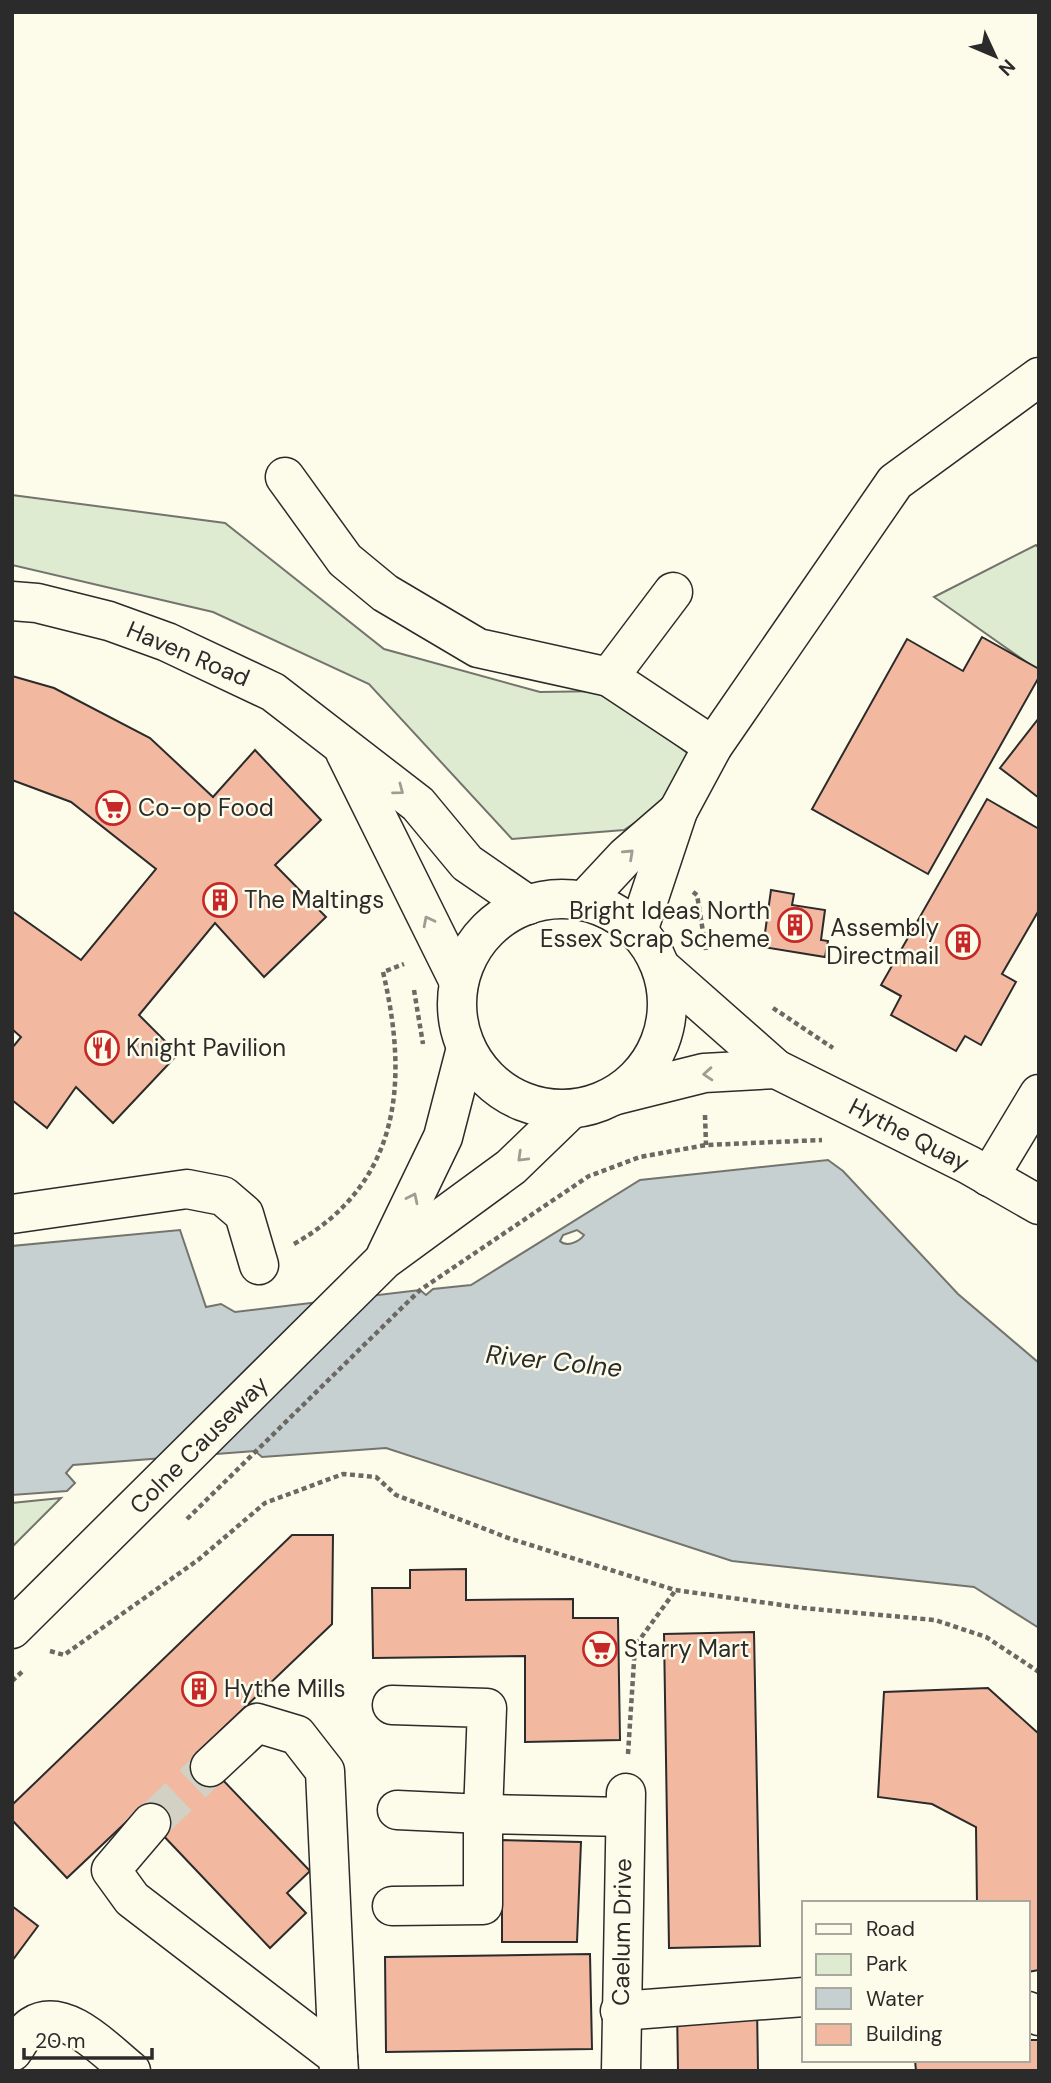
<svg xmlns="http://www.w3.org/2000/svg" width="1051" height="2083" viewBox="0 0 1051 2083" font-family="'DM Sans',sans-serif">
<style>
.green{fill:#deebd1;stroke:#74746e;stroke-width:2}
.water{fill:#c7d0d0;stroke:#74746e;stroke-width:2;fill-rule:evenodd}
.building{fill:#f2b8a0;stroke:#2b2b2b;stroke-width:2}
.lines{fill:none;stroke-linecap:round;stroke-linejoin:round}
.minor-tunnel{stroke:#d3d1c4;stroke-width:38;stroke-dasharray:38 19;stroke-linecap:butt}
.minor-casing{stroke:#2b2b2b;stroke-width:41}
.major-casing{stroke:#2b2b2b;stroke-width:41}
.path{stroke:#6a6964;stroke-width:4.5;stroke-dasharray:5 3.5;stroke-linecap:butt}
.minor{stroke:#fdfbea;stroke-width:38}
.major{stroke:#fdfbea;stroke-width:38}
.oneway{stroke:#9e9d94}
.labels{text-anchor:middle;stroke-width:5;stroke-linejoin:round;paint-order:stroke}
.street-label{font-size:24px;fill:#2b2b2b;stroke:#fdfbea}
.poi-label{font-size:24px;fill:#2b2b2b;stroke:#fdfbea;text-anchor:start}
.water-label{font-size:26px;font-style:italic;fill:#2b2b2b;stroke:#fdfbea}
</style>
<rect width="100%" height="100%" fill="#fdfbea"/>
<!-- green -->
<g class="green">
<polygon points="12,495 225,523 384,649 540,692 605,691 690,755 668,801 624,830 512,839 369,684 213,612 12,565"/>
<polygon points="1036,545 1039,548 1039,671 934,597"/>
<polygon points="61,1498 12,1547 12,1503"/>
</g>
<!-- water -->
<path class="water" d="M 828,1160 L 843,1171 L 958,1294 L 1039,1363 L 1039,1628 L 974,1587 L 732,1561 L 386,1448 L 262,1457 L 255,1451 L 73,1465 L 66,1473 L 75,1483 L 67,1491 L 12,1495 L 12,1246 L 180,1230 L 206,1307 L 221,1304 L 235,1312 L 420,1290 L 426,1295 L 433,1289 L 471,1285 L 640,1180 ZM 577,1230 L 584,1235 C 580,1241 567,1248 560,1241 L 563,1235 Z"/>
<!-- building -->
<g class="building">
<polygon points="982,637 1039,669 1039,677 928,874 812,809 907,639 963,671"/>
<polygon points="12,676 54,688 150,738 213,797 255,750 321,820 275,865 326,917 264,977 215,923 139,1015 178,1054 113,1123 76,1087 47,1128 12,1100 12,1048 21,1037 12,1029 12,911 81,960 156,869 71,802 12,780"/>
<polygon points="1039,718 1039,798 1000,768"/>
<polygon points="987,799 1039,829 1039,910 1002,974 1016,982 981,1045 965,1036 956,1051 891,1015 901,996 881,985"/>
<polygon points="771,890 794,894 792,905 825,910 821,940 828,941 825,957 763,947"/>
<polygon points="292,1535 333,1535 332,1624 197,1753 310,1871 287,1893 306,1913 270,1948 139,1810 67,1878 12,1820 12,1805"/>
<polygon points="466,1569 466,1600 573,1599 573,1618 618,1618 620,1740 525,1742 525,1656 373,1658 372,1588 410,1588 410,1570"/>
<polygon points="754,1632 760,1946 669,1948 664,1634"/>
<polygon points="988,1688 1039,1734 1039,1970 1028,1972 1028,1903 977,1903 976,1827 932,1804 878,1797 884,1692"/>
<polygon points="502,1840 581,1842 577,1942 502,1942"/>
<polygon points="12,1906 38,1926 12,1961"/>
<polygon points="590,1954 592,2049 386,2052 385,1957"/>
<polygon points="757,2006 758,2071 678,2071 677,2007"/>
<polygon points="1028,2040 1039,2040 1039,2071 916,2071 915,2060 1028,2060"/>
</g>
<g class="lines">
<!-- minor-tunnel -->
<polyline class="minor-tunnel" points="151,1823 210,1767"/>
<!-- minor casing -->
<g class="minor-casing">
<g id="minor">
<polyline points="285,477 345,560 385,593 478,648 609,677 713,746"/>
<polyline points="12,601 37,603 109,621 167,642 273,692 418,804 467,863 528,905"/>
<polyline points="609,677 673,592"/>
<polyline points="345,752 459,982"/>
<polyline points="584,901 626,856 678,811"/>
<polyline points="638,931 678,811 713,746 895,482 1039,377"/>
<polyline points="989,1177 1039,1094"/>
<polyline points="12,1214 187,1189 223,1196 244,1214 259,1265"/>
<polyline points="392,1705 487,1708 483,1814 397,1810"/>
<polyline points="210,1767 257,1723 297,1735 325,1771 338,2057"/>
<polyline points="151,1823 111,1870 132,1899 338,2057 339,2071"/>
<polyline points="392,1906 483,1905 483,1814 625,1817"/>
<polyline points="620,2011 804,1997"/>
<polyline points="1028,2011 1039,2016"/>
<path d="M 12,2052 C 18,2044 24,2031 32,2026 C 65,2005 107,2052 131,2071"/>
<polyline points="621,2071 626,1793"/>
</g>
</g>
<!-- major casing -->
<g class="major-casing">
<g id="major">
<circle cx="562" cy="1004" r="105"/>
<polyline points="665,971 776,1069 969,1165 1039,1205"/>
<polyline points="616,1095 704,1073 776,1069"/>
<polyline points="386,1255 443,1137 466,1048"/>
<polyline points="12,1629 384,1260 511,1167 571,1109"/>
</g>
</g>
<!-- path -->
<g class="path">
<polyline points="693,892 697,895 706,950"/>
<polyline points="414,990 423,1044"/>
<polyline points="773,1008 833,1048"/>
<polyline points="705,1115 706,1145"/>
<path d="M 294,1244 C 401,1183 409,1082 383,972 L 404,964"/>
<polyline points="187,1519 420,1290 589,1176 640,1157 706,1145 822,1140"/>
<polyline points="50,1651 64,1655 198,1560 265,1503 343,1474 376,1477 396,1495 511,1539 675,1590 803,1608 935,1620 986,1637 1039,1672"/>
<polyline points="12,1681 24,1670"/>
<polyline points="628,1754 635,1646 675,1591"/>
</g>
<!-- minor -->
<use href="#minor" class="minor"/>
<!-- major -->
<use href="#major" class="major"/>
</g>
<!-- one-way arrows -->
<defs><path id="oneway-chevron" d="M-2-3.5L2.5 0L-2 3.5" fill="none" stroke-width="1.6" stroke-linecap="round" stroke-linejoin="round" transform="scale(1.75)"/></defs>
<g class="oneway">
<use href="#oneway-chevron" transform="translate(399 790) rotate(37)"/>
<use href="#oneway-chevron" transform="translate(629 854) rotate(-43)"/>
<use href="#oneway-chevron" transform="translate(428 921) rotate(-117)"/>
<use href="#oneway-chevron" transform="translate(708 1074) rotate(176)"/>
<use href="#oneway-chevron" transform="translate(522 1157) rotate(136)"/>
<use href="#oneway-chevron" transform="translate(413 1198) rotate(-64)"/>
</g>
<!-- icons -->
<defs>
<g id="supermarket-ring" transform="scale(1.75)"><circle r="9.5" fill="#fdfbea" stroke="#c62828" stroke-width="1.5"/><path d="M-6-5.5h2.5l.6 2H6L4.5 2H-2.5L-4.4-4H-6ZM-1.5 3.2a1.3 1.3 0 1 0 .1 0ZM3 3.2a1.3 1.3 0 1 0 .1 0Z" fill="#c62828"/></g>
<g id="building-ring" transform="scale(1.75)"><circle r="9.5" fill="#fdfbea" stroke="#c62828" stroke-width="1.5"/><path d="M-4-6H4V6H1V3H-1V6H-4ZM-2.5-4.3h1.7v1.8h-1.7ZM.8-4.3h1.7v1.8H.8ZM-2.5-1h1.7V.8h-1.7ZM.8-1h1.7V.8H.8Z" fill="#c62828"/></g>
<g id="restaurant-ring" transform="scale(1.75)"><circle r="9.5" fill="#fdfbea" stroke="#c62828" stroke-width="1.5"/><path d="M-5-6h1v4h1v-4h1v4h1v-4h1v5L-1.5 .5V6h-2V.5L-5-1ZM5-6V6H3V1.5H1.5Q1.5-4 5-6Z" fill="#c62828"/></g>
</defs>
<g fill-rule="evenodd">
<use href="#supermarket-ring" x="113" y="808"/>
<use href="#building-ring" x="220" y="900"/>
<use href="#building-ring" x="795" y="925"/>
<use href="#building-ring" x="963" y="942"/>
<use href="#restaurant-ring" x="102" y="1048"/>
<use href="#supermarket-ring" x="600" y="1649"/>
<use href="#building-ring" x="199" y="1689"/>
</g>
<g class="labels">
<!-- street labels -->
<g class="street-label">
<text transform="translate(188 654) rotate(23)" y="8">Haven Road</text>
<text transform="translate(909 1135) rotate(27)" y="8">Hythe Quay</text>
<text transform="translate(199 1445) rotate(-45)" y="8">Colne Causeway</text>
<text transform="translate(622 1932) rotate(-89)" y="8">Caelum Drive</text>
</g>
<!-- poi labels -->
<g class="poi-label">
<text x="138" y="816">Co-op Food</text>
<text x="244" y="908">The Maltings</text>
<text x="770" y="919" text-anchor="end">Bright Ideas North<tspan x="770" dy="28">Essex Scrap Scheme</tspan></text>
<text x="939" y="936" text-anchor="end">Assembly<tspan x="939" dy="28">Directmail</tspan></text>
<text x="126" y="1056">Knight Pavilion</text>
<text x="624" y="1657">Starry Mart</text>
<text x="224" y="1697">Hythe Mills</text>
</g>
<!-- water labels -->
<g class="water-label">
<text transform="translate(554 1361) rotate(6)" y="9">River Colne</text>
</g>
</g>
<!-- border -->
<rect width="1051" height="2083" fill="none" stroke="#2b2b2b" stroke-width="28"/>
<!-- legend -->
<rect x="802" y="1901" width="228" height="161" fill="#fdfbea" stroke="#a9a89e" stroke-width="2"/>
<rect x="816" y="1924" width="35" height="10" fill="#fdfbea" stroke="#a9a89e" stroke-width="2"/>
<text x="866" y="1936" font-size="21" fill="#2b2b2b">Road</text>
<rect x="816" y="1954" width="35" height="21" fill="#deebd1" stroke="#a9a89e" stroke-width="2"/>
<text x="866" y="1971" font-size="21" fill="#2b2b2b">Park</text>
<rect x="816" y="1988" width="35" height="21" fill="#c7d0d0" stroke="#a9a89e" stroke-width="2"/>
<text x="866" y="2006" font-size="21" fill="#2b2b2b">Water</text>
<rect x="816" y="2024" width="35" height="21" fill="#f2b8a0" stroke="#a9a89e" stroke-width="2"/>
<text x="866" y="2041" font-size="21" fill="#2b2b2b">Building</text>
<!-- north arrow -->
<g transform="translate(995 56) rotate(134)" stroke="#fdfbea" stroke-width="5" paint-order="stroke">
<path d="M0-5L12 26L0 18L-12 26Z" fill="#2b2b2b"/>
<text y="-10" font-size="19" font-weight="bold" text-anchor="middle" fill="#2b2b2b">N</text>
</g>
<!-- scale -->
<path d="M24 2048v10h128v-10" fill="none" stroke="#2b2b2b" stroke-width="3.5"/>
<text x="35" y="2048" font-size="21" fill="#2b2b2b" stroke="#fdfbea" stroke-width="5" paint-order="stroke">20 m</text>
</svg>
